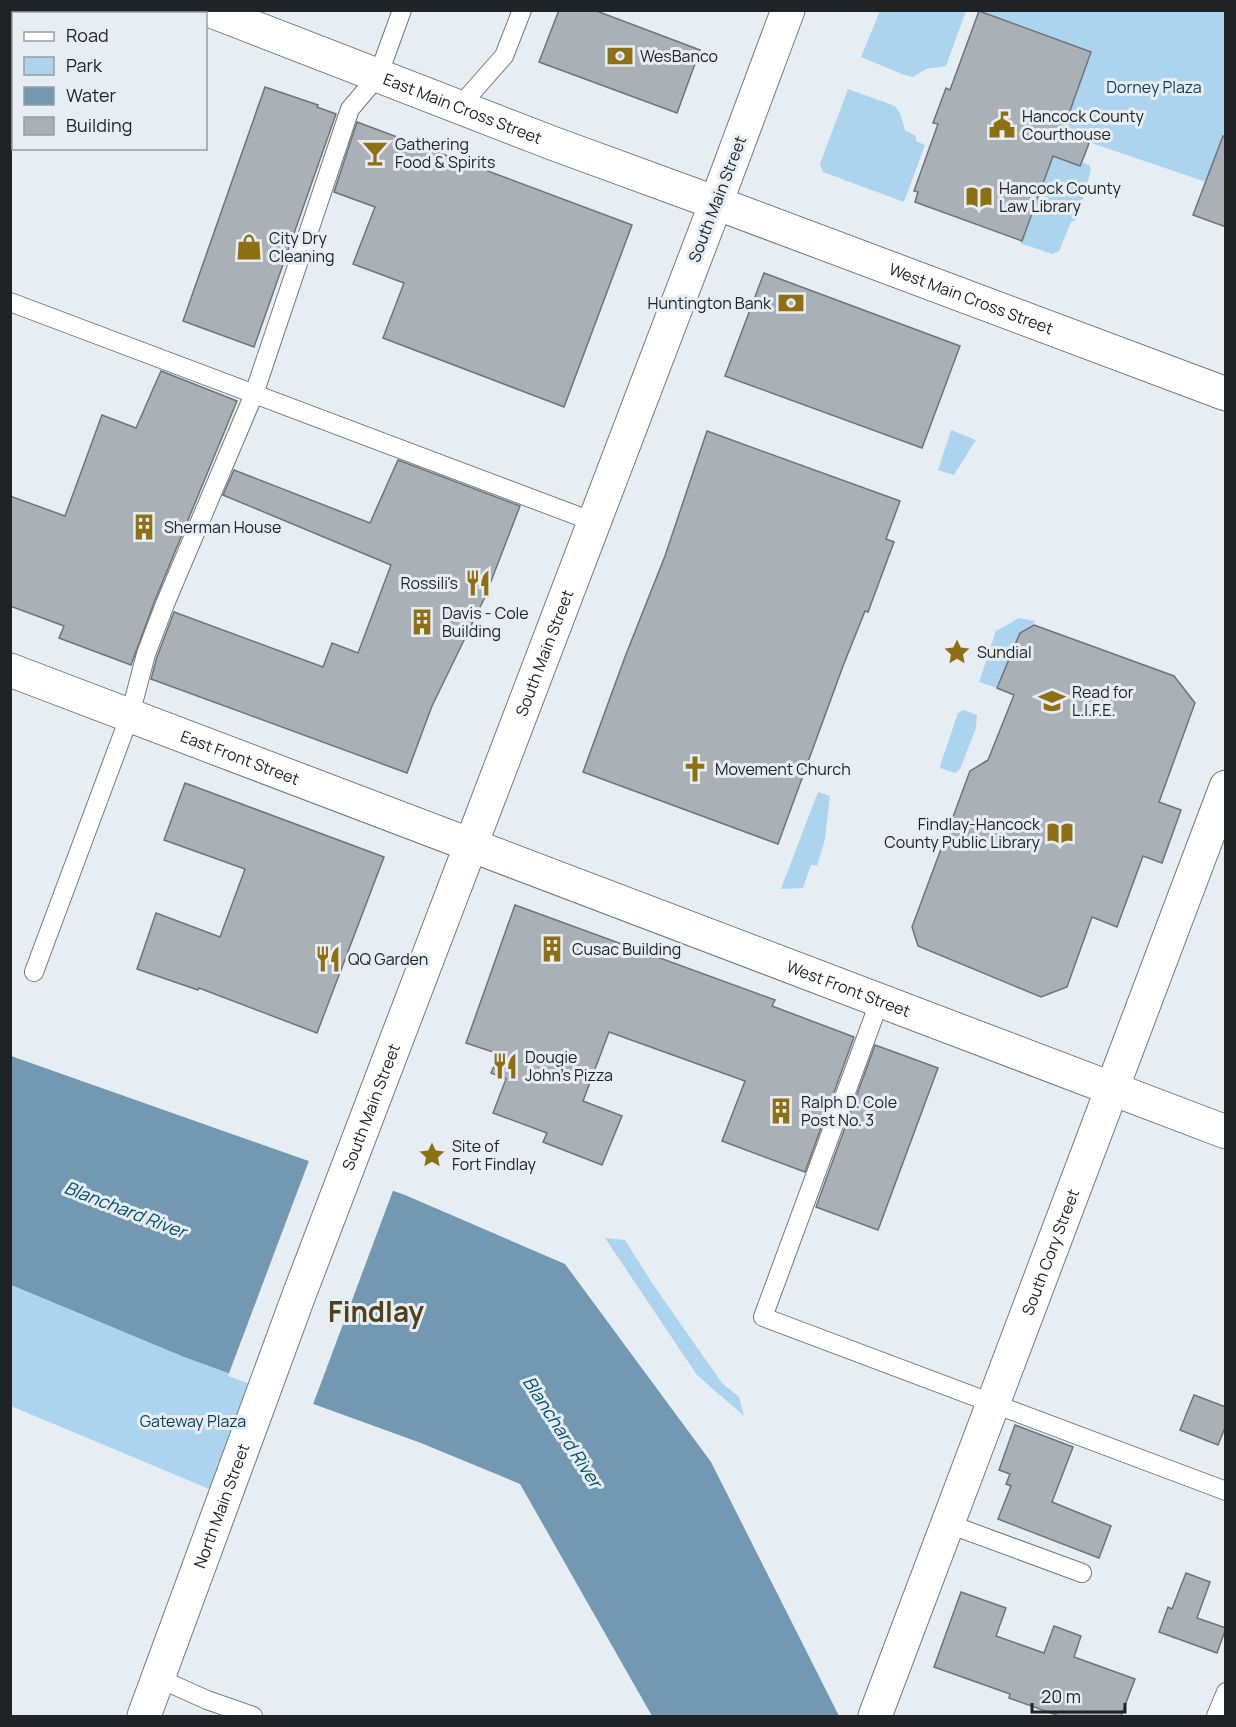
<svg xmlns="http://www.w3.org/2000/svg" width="1236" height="1727" viewBox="0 0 1236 1727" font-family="Manrope,sans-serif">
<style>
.green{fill:#add4ee}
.water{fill:#7399b2}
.pier{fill:#e6eef3}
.building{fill:#aab1b6;stroke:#6e7479;stroke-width:1.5}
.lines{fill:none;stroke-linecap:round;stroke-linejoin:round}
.lane-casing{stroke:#737a7f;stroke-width:20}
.secondary-casing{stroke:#737a7f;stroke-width:35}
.primary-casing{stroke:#737a7f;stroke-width:35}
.highway-casing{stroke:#737a7f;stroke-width:35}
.lane{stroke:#fff;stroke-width:18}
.secondary{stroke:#fff;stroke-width:33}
.primary{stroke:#fff;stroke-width:33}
.highway{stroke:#fff;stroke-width:33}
.labels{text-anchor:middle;stroke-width:6;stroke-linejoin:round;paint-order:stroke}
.poi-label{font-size:16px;fill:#202325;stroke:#e6eef3;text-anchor:start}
.park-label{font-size:16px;fill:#0a3e58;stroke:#e6eef3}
.street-label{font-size:16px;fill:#202325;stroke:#e6eef3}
.water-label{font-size:18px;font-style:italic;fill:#044e70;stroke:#e6eef3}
.town-label{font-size:28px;font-weight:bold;fill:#504019;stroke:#e6eef3}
</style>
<rect width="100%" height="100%" fill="#e6eef3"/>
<!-- green -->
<g class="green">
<polygon points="880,11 880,10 966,11 946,66 926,69 913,77 902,74 861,57"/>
<polygon points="979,11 1225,11 1225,155 1217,152 1206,182 1062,133 1091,52"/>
<polygon points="848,89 895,106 900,113 905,130 916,136 916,141 925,145 904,202 823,172 820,164"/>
<polygon points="1053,156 1080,166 1082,162 1089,165 1091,170 1077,219 1071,222 1059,251 1052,254 1020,243"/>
<polygon points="951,430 976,440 954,475 938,470"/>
<polygon points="1019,618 1035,621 1033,625 1020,633 997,688 979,682 996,631"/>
<polygon points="964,710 977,715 976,728 960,769 955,773 940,768 941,763 958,713"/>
<polygon points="818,792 830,796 825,839 817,866 811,865 803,888 781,889"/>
<polygon points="605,1238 625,1240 652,1283 722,1383 739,1397 744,1416 697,1375"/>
<polygon points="10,1285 184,1357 257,1384 226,1496 11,1406"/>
</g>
<!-- water -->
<polygon class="water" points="11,1056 405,1195 565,1264 711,1462 839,1716 652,1716 520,1484 421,1443 184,1357 11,1285"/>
<!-- pier -->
<polygon class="pier" points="310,1158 394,1188 312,1407 228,1376"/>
<!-- building -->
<g class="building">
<polygon points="559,10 594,10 700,50 677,113 539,62"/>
<polygon points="979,11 1091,52 1062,133 1089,143 1085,154 1080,166 1053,156 1022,241 915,202 918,192 914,191 938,124 933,123 946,88 950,90"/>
<polygon points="265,87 318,105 317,107 336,114 254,347 183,321"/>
<polygon points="357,122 632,225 564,407 383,338 404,283 353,264 375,207 334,192"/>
<polygon points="1223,136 1226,137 1226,227 1193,215"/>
<polygon points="764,273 960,346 922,448 725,376"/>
<polygon points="161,371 237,401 155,600 131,665 59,638 64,626 10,606 10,496 65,516 102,415 136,428"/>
<polygon points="707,431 900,501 886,539 894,542 868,612 865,611 843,666 778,844 583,772 625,657 665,556"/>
<polygon points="398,460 520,506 485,597 432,706 407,773 151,679 157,657 174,612 323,667 332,643 358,653 391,565 223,495 234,470 370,523"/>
<polygon points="1034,625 1174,676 1195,703 1159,802 1181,810 1162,863 1143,856 1117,927 1092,917 1067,987 1041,997 918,946 912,927 970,771 988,760 1014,695 997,688 1020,633"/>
<polygon points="185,783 384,857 317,1033 199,988 198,990 137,969 156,913 220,937 245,869 164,840"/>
<polygon points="515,905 775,1000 772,1006 854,1037 805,1172 722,1141 745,1081 609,1032 583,1101 622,1116 602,1165 543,1142 547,1133 493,1113 506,1079 491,1073 499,1054 466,1043"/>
<polygon points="875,1045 938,1068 878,1230 816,1207"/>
<polygon points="1194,1395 1226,1407 1226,1425 1218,1445 1180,1430"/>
<polygon points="1015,1425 1073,1447 1052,1502 1111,1526 1099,1558 998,1519 1011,1486 1006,1484 1010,1474 999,1470"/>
<polygon points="1186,1573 1210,1582 1197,1618 1226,1628 1217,1653 1159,1632 1168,1607 1172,1609"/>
<polygon points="961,1592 1006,1608 996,1636 1044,1653 1054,1626 1081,1636 1074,1657 1135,1679 1121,1716 1059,1716 1009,1698 1010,1694 934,1667"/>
</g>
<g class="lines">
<!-- lane casing -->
<g class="lane-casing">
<g id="lane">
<polyline points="459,107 504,56 522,10"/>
<polyline points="10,302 594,522"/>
<polyline points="34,972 130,715 146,654 165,604 254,394 350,109 378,76 402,10"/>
<polyline points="880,1000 763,1317 1226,1491"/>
<polyline points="946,1523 1082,1573"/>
<polyline points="158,1678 207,1700 253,1716"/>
<polyline points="1216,1716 1226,1692"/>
</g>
</g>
<!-- secondary casing -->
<g class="secondary-casing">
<g id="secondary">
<path id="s1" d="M 209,10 L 552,143 L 716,203"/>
<path id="s2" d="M 10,670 L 1226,1132"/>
<path id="s3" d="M 875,1716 L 1226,787"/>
</g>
</g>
<!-- primary casing -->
<g class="primary-casing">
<polyline id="primary" points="716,203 788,10"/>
</g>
<!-- highway casing -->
<g class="highway-casing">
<g id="highway">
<path id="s4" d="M 144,1716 L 299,1295 L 716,203 L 1226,394"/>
</g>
</g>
<!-- lane -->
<use href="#lane" class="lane"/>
<!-- secondary -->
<use href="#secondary" class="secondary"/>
<!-- primary -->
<use href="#primary" class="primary"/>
<!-- highway -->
<use href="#highway" class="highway"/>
</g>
<!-- icons -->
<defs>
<g id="bank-bare" transform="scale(2.07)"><path d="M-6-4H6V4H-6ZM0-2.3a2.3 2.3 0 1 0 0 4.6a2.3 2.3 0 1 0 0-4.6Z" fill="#8f6f14" stroke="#e6eef3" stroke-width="2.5" paint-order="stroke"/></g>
<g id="civic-bare" transform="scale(2.07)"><path d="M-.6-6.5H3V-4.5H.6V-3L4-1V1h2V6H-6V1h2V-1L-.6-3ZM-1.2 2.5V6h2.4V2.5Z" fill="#8f6f14" stroke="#e6eef3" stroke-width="2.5" paint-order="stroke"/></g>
<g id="bar-bare" transform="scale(2.07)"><path d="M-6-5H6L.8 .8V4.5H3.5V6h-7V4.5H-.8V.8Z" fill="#8f6f14" stroke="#e6eef3" stroke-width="2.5" paint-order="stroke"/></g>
<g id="library-bare" transform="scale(2.07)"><path d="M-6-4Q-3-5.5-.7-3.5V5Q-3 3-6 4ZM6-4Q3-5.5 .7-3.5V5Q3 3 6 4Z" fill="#8f6f14" stroke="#e6eef3" stroke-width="2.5" paint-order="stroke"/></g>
<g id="shop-bare" transform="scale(2.07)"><path d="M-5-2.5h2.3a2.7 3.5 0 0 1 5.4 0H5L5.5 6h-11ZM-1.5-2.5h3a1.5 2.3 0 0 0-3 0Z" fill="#8f6f14" stroke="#e6eef3" stroke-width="2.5" paint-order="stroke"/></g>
<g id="building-bare" transform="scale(2.07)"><path d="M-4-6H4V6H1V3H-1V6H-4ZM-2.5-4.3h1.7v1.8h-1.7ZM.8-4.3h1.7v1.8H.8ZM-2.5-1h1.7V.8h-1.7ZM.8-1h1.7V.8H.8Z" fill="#8f6f14" stroke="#e6eef3" stroke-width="2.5" paint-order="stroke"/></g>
<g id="restaurant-bare" transform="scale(2.07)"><path d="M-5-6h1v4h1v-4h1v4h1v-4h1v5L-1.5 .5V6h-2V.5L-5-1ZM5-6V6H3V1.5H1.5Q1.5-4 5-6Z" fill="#8f6f14" stroke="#e6eef3" stroke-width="2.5" paint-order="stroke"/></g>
<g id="sight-bare" transform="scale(2.07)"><path d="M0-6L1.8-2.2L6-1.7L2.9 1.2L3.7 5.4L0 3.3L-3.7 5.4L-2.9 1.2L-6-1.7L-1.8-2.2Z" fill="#8f6f14" stroke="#e6eef3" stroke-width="2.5" paint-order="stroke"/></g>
<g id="school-bare" transform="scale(2.07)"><path d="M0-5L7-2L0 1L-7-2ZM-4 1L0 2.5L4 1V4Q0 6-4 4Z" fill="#8f6f14" stroke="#e6eef3" stroke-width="2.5" paint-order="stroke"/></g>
<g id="church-bare" transform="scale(2.07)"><path d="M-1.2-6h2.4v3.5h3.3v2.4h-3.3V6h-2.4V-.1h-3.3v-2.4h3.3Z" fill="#8f6f14" stroke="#e6eef3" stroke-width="2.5" paint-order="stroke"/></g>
</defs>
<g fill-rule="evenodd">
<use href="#bank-bare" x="620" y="56"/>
<use href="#civic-bare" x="1002" y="125"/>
<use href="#bar-bare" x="375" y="153"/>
<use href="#library-bare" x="979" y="197"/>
<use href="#shop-bare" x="249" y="247"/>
<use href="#bank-bare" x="791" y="303"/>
<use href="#building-bare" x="144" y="527"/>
<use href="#restaurant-bare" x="478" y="583"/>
<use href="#building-bare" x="422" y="622"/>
<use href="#sight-bare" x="957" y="652"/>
<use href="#school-bare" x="1052" y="701"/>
<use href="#church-bare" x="695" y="769"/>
<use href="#library-bare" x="1060" y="833"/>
<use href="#building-bare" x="552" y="949"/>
<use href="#restaurant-bare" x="328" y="959"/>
<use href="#restaurant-bare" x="505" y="1066"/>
<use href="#building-bare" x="781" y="1111"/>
<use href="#sight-bare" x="432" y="1155"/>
</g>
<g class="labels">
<!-- poi labels -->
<g class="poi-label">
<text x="640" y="62">WesBanco</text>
<text x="1022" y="122">Hancock County<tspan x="1022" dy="18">Courthouse</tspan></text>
<text x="395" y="150">Gathering<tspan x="395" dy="18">Food &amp; Spirits</tspan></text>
<text x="999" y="194">Hancock County<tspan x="999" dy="18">Law Library</tspan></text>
<text x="269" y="244">City Dry<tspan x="269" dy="18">Cleaning</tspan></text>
<text x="771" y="309" text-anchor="end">Huntington Bank</text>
<text x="164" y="533">Sherman House</text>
<text x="458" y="589" text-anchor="end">Rossili's</text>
<text x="442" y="619">Davis - Cole<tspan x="442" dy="18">Building</tspan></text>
<text x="977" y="658">Sundial</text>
<text x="1072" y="698">Read for<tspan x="1072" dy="18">L.I.F.E.</tspan></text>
<text x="715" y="775">Movement Church</text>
<text x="1040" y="830" text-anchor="end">Findlay-Hancock<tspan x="1040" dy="18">County Public Library</tspan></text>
<text x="572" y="955">Cusac Building</text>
<text x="348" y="965">QQ Garden</text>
<text x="525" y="1063">Dougie<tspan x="525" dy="18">John's Pizza</tspan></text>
<text x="801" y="1108">Ralph D. Cole<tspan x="801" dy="18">Post No. 3</tspan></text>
<text x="452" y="1152">Site of<tspan x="452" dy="18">Fort Findlay</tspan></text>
</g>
<!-- park labels -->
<g class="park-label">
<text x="1154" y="93">Dorney Plaza</text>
<text x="193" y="1427">Gateway Plaza</text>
</g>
<!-- street labels -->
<g class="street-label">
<text dy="6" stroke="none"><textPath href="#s1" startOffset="272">East Main Cross Street</textPath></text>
<text transform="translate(717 199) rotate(-69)" y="6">South Main Street</text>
<text dy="6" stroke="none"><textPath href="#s4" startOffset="1890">West Main Cross Street</textPath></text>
<text dy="6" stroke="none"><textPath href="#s4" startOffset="1136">South Main Street</textPath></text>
<text dy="6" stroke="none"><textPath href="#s2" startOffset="246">East Front Street</textPath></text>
<text dy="6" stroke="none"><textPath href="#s2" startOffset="897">West Front Street</textPath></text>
<text dy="6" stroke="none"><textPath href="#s4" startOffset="650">South Main Street</textPath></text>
<text dy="6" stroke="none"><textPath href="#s3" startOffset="496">South Cory Street</textPath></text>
<text dy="6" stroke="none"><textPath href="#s4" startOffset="224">North Main Street</textPath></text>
</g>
<!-- water labels -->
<g class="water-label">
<text transform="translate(125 1210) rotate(21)" y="6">Blanchard River</text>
<text transform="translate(562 1432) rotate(57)" y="6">Blanchard River</text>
</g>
<!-- town labels -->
<g class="town-label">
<text x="376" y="1322">Findlay</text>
</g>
</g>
<!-- border -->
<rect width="1236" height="1727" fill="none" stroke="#202325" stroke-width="24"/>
<!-- legend -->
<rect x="12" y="12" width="195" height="138" fill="#e6eef3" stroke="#979da1" stroke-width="1.5"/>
<rect x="24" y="32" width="30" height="9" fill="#ffffff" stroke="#979da1" stroke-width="1.5"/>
<text x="66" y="42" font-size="18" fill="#202325">Road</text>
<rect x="24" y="57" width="30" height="18" fill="#add4ee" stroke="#979da1" stroke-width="1.5"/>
<text x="66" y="72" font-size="18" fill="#202325">Park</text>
<rect x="24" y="87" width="30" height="18" fill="#7399b2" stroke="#979da1" stroke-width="1.5"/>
<text x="66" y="102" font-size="18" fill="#202325">Water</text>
<rect x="24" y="117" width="30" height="18" fill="#aab1b6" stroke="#979da1" stroke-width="1.5"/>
<text x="66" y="132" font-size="18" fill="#202325">Building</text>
<!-- scale -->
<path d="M1032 1703v9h93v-9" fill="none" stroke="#202325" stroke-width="3"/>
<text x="1041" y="1703" font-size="18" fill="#202325" stroke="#e6eef3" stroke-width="4.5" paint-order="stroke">20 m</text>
</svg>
